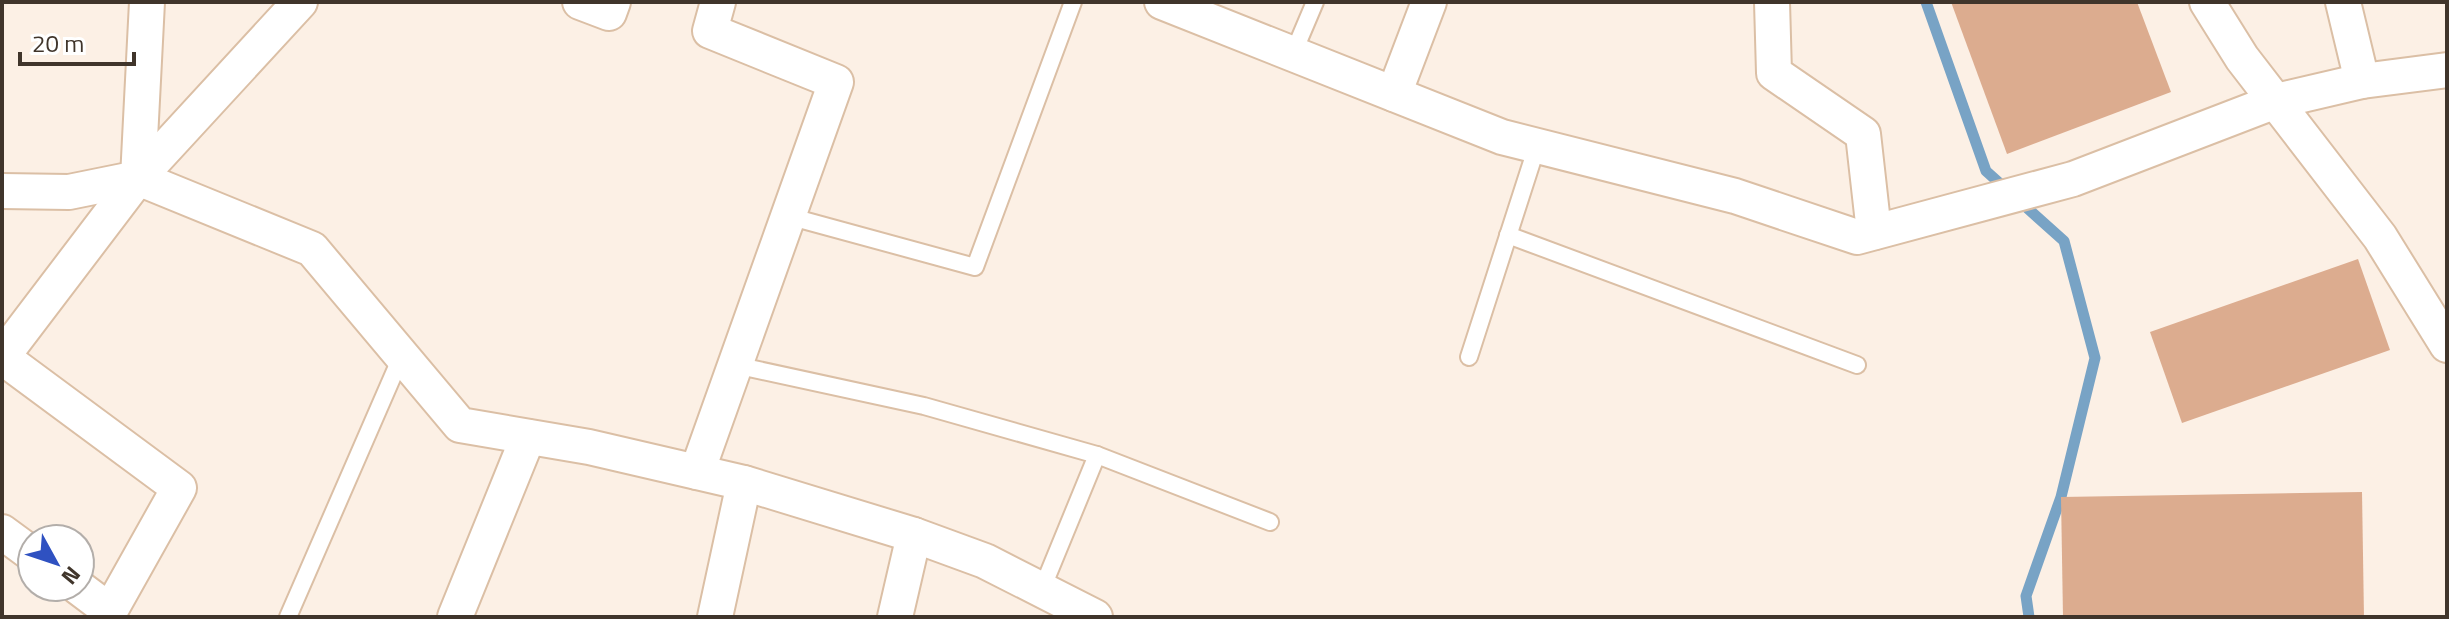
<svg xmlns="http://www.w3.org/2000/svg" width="2449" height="619" viewBox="0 0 2449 619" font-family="'Titillium Web',sans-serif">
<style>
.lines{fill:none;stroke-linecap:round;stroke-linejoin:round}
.stream{stroke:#78a3c5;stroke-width:11}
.building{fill:#dcac8f}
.service-casing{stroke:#dbbfa5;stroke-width:20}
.minor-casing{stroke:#dbbfa5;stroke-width:38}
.service{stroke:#fff;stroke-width:16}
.minor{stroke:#fff;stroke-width:34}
</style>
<rect width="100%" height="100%" fill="#fcf0e5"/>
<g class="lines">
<!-- stream -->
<polyline class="stream" points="1926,2 1986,171 2064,241 2095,358 2061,497 2026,596 2029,617"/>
</g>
<!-- building -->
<g class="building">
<polygon points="1951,2 2137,2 2171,92 2007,154"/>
<polygon points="2358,259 2390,350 2182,423 2150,332"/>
<polygon points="2362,492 2364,617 2063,617 2061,497"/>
</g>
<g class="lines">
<!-- service casing -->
<g class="service-casing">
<g id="service">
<polyline points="1293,54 1315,2"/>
<polyline points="788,216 975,267 1073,2"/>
<polyline points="1508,235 1857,365"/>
<polyline points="1469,357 1537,146"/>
<polyline points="735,365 924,406 1097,455 1270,522"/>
<polyline points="1042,589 1097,455"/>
<polyline points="288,617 402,355"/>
</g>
</g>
<!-- minor casing -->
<g class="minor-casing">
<g id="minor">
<polyline points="580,2 609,13 613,2"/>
<polyline points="1162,2 1502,137 1735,196 1857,237 2073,179 2276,101 2362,81 2447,70"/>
<polyline points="1772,2 1774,73 1863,134 1874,232"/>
<polyline points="2207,2 2242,58 2380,237 2447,345"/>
<polyline points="2343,2 2362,81"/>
<polyline points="1394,94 1429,2"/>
<polyline points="138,178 147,2"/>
<polyline points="2,191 69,192 138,178 312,249 460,425 589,447 744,483 914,535 985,561 1095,617"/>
<polyline points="2,357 138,178 300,2"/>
<polyline points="2,357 179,488 110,611 78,587"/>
<polyline points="697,472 836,82 710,31 718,2"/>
<polyline points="2,532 32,554"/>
<polyline points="455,617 528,437"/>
<polyline points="715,617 744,483"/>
<polyline points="895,617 914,535"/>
</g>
</g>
<!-- service -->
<use href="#service" class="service"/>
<!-- minor -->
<use href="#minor" class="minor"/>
</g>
<!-- border -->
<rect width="2449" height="619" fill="none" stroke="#40352b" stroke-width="8"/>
<!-- north arrow -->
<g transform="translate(56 563) rotate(130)"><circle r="38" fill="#ffffff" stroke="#b3aeaa" stroke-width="2"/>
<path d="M0-6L14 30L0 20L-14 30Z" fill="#2f51c1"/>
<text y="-12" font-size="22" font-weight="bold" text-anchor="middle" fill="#40352b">N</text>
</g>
<!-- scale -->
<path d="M20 52v12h114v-12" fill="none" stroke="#40352b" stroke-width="4"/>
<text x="32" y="52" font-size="24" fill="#40352b" stroke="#ffffff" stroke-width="6" paint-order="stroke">20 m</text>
</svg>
